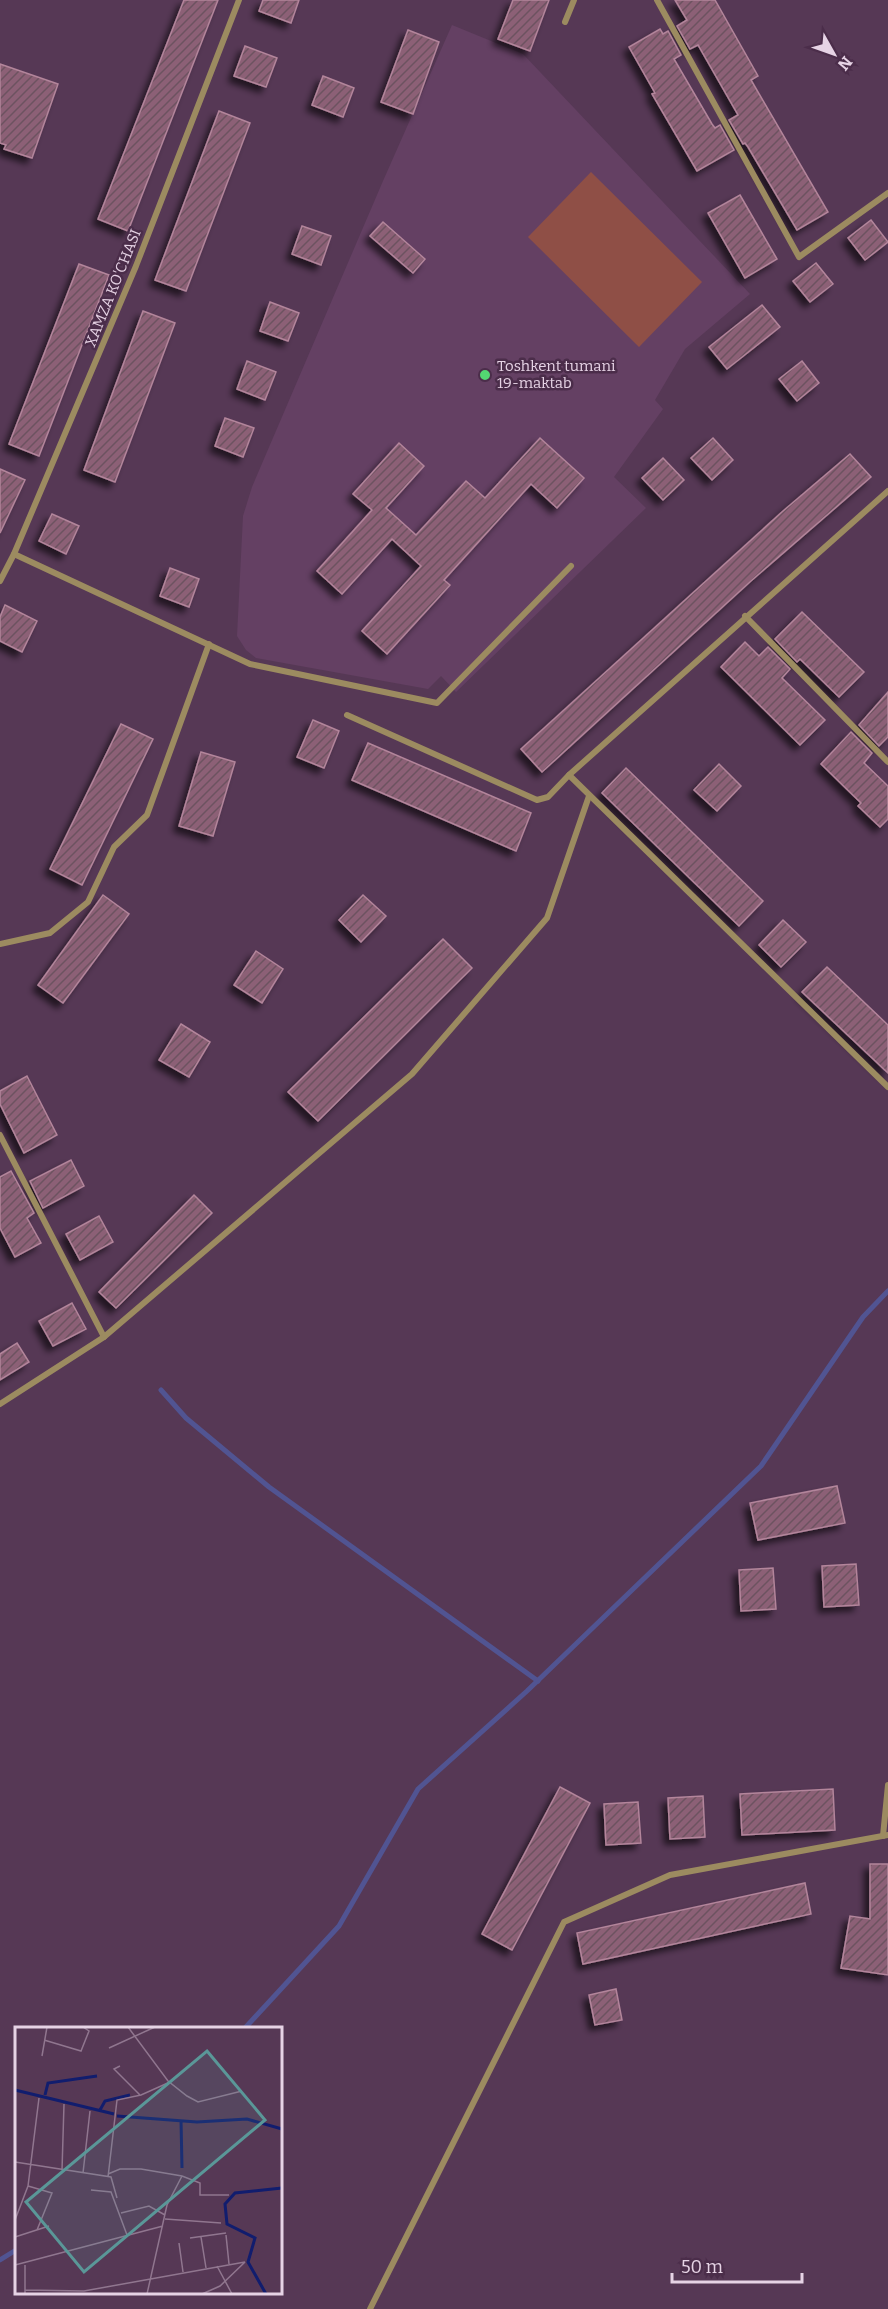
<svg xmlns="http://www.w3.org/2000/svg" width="888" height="2309" viewBox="0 0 888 2309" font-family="Bitter,serif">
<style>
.built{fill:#644063}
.pitch{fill:#8f4f46}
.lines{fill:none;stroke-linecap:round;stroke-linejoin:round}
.stream{stroke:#515492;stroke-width:5}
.building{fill:url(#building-hatch);stroke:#b3859b;stroke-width:1.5;filter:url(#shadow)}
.street{stroke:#9c8b60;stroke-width:6}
.poi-dot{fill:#53d672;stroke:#4b2d4a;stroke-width:2}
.labels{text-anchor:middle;stroke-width:5;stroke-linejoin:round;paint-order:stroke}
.street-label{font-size:15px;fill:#e6d3e5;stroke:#4b2d4a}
.poi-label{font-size:15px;fill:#e6d3e5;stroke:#4b2d4a;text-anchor:start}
.inset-river{fill:none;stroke:#111d6e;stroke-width:3}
.inset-road{fill:none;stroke:#90768f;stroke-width:1.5}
.view{fill:#5a9798;fill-opacity:0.15;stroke:#5a9798;stroke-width:3}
.inset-edge{fill:none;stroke:#e6d3e5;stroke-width:3}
</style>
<defs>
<pattern id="building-hatch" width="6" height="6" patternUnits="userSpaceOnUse" patternTransform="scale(1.5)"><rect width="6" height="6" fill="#8c6176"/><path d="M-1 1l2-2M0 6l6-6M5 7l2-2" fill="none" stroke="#6c5260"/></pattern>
<filter id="shadow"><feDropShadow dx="-5.5" dy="5.5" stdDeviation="3" flood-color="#0009"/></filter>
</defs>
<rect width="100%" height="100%" fill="#563855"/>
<!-- built -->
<polygon class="built" points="452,25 523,54 750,294 685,349 655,400 663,409 614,477 646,508 456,692 441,676 428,689 256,658 246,650 237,636 243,516 252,487 383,181"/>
<!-- pitch -->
<polygon class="pitch" points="591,172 702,282 639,347 528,237"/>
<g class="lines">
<!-- stream -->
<g class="stream">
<polyline points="161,1390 186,1418 269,1487 538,1681"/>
<polyline points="245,2028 339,1926 418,1789 527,1691 761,1466 863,1317 888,1291"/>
<polyline points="0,2260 16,2250"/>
</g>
</g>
<!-- building -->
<g class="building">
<polygon points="184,0 218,0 128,231 98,219"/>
<polygon points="263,0 299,0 291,23 259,11"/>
<polygon points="513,0 549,0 530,51 498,39"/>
<polygon points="675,0 715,0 758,76 751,80 828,212 797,230 748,147 745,143 743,144 729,120 738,115 698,45 690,49 677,26 687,20"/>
<polygon points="660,29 663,34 668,31 681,55 674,59 712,124 715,128 720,125 734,150 697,171 652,94 655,93 629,47"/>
<polygon points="408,30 439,42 413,114 381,102"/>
<polygon points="245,46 277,58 266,87 234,76"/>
<polygon points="0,64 58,84 32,158 4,149 6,145 0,143"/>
<polygon points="323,76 354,88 343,117 312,105"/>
<polygon points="219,111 250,123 186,291 155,280"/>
<polygon points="740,195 777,259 745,278 708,213"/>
<polygon points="871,220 888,242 865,260 848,238"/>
<polygon points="383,222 425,259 413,273 370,236"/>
<polygon points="302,226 331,236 321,265 292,254"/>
<polygon points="816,263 833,284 810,302 793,281"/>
<polygon points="79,264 109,275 39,456 9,444"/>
<polygon points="270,302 299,313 288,341 260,331"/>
<polygon points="762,305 780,327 727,369 709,347"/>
<polygon points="143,311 175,323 115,482 84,470"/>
<polygon points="247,361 276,372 265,400 237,389"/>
<polygon points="802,361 819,383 797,401 779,379"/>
<polygon points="225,418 254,428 243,457 215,446"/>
<polygon points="540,438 584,478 557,508 531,484 444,580 450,585 387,654 362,631 421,566 392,539 342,594 317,571 372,510 353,494 399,443 424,466 386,508 416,535 466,481 485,498"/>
<polygon points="713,438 733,460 712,480 691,458"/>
<polygon points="850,454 871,477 751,581 542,772 521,749 783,511"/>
<polygon points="663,458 684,480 663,500 642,478"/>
<polygon points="0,469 25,480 0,533"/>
<polygon points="52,514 79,526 66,554 39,541"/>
<polygon points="170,568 199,579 189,607 160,596"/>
<polygon points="5,605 37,621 22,652 0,641 0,617"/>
<polygon points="802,612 864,672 839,697 800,659 797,662 775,639"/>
<polygon points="745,642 759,656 768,647 790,669 782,678 825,720 800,745 721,667"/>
<polygon points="888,692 888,737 879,746 859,725"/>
<polygon points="313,720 339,731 324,768 297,757"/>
<polygon points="121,724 153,739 82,885 50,869"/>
<polygon points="851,732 872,753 864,763 888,786 888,819 880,827 858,806 861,803 821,764"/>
<polygon points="368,743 531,813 516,851 352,780"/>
<polygon points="201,752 235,762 213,836 179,826"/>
<polygon points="719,764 741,786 717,811 694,790"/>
<polygon points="626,768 763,901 739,926 602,793"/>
<polygon points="103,895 129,914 63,1003 38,985"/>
<polygon points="363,895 386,916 361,942 339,920"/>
<polygon points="783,920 806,942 781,967 759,945"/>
<polygon points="443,939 472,968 318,1121 288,1092"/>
<polygon points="256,951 283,969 262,1003 234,985"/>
<polygon points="827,967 888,1025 888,1073 802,992"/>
<polygon points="181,1024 210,1042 189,1077 159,1060"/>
<polygon points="27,1076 57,1135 24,1153 0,1104 0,1091"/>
<polygon points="71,1160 84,1186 43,1208 30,1181"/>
<polygon points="11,1171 34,1213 27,1218 41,1243 15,1257 0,1228 0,1177"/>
<polygon points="194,1195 212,1213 116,1308 99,1292"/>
<polygon points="99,1216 113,1242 80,1260 66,1234"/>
<polygon points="72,1303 86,1329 53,1346 39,1321"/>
<polygon points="17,1343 29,1362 0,1380 0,1354"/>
<polygon points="837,1486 845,1523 758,1540 750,1503"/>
<polygon points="856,1564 859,1605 824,1607 822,1566"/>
<polygon points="773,1568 776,1609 741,1611 739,1570"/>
<polygon points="560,1787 590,1803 512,1950 482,1934"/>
<polygon points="833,1789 835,1830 742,1835 740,1794"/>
<polygon points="703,1796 705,1837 670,1839 668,1798"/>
<polygon points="638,1802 641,1843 606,1845 604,1804"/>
<polygon points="870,1864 888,1864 888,1975 841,1968 850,1916 870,1919"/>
<polygon points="805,1883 811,1914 583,1964 577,1933"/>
<polygon points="616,1989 622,2020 595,2025 589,1995"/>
</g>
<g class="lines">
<!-- street -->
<g class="street">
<polyline points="657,0 799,257 888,193"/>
<polyline points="565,22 574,0"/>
<polyline points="14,554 250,664 437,703 571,566"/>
<polyline points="0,581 14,554 136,266 239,0"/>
<polyline points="745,616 888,762"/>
<polyline points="347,715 537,800 548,797 569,775 888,491"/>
<polyline points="569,775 888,1087"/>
<polyline points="0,944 50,933 88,902 114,847 147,815 209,644"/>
<polyline points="0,1135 104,1337"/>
<polyline points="0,1404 104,1337 412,1074 547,918 589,796"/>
<polyline points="883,1836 888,1785"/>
<polyline points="370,2309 564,1922 670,1875 888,1835"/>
</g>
</g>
<!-- markers -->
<circle class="poi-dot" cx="485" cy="375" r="6"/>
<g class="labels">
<!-- street labels -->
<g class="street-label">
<text transform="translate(113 288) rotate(-68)" y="5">XAMZA KO'CHASI</text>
</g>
<!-- poi labels -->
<g class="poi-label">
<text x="497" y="371">Toshkent tumani<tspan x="497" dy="17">19-maktab</tspan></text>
</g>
</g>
<!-- overview -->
<g transform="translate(15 2027)">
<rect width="267" height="267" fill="#563855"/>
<path class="inset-river" d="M 0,63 L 99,87M 30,68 L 33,56 L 82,49M 85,83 L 90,74 L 115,68M 102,89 L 182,95 L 232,92 L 267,102M 166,93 L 167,141M 251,267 L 233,235 L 240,211 L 212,197 L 210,177 L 220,166 L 267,161"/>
<path class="inset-road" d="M 113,0 L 153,54 L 172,69 L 183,75 L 227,64M 29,13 L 66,24 L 74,4 L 68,0M 94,21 L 140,0M 27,29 L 32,0M 105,39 L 99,42 L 125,68M 0,135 L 96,150 L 102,171M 47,143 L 49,77M 68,146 L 75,84M 93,147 L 105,142 L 126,142 L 167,149 L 185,156 L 185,168 L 214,168M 93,150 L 102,73 L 126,68 L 155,55M 13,159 L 37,166 L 22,203M 76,163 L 96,165 L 112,208M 106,186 L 134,179 L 150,188M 150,192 L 206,196M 0,193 L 13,159 L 24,71M 211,208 L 214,237M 0,210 L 34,199M 186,210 L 191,241M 175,211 L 211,206M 164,216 L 168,245M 0,238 L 148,199M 202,239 L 217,267M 10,263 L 69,264 L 230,235M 10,267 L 10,238M 132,267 L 152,178 L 167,149M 187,267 L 205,259 L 230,235"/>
<path class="view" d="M 192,24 L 250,93 L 69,245 L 11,175 Z"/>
<rect width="267" height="267" class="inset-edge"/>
</g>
<!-- north arrow -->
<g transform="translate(834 54) rotate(130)" stroke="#4b2d4a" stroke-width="4.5" paint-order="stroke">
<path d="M0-4.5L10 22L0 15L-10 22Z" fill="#e6d3e5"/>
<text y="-9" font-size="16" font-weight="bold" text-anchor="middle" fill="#e6d3e5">N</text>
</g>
<!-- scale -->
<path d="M672 2273v9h130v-9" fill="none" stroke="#e6d3e5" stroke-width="3"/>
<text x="681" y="2273" font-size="18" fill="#e6d3e5" stroke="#4b2d4a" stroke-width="4.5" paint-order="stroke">50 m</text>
</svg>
